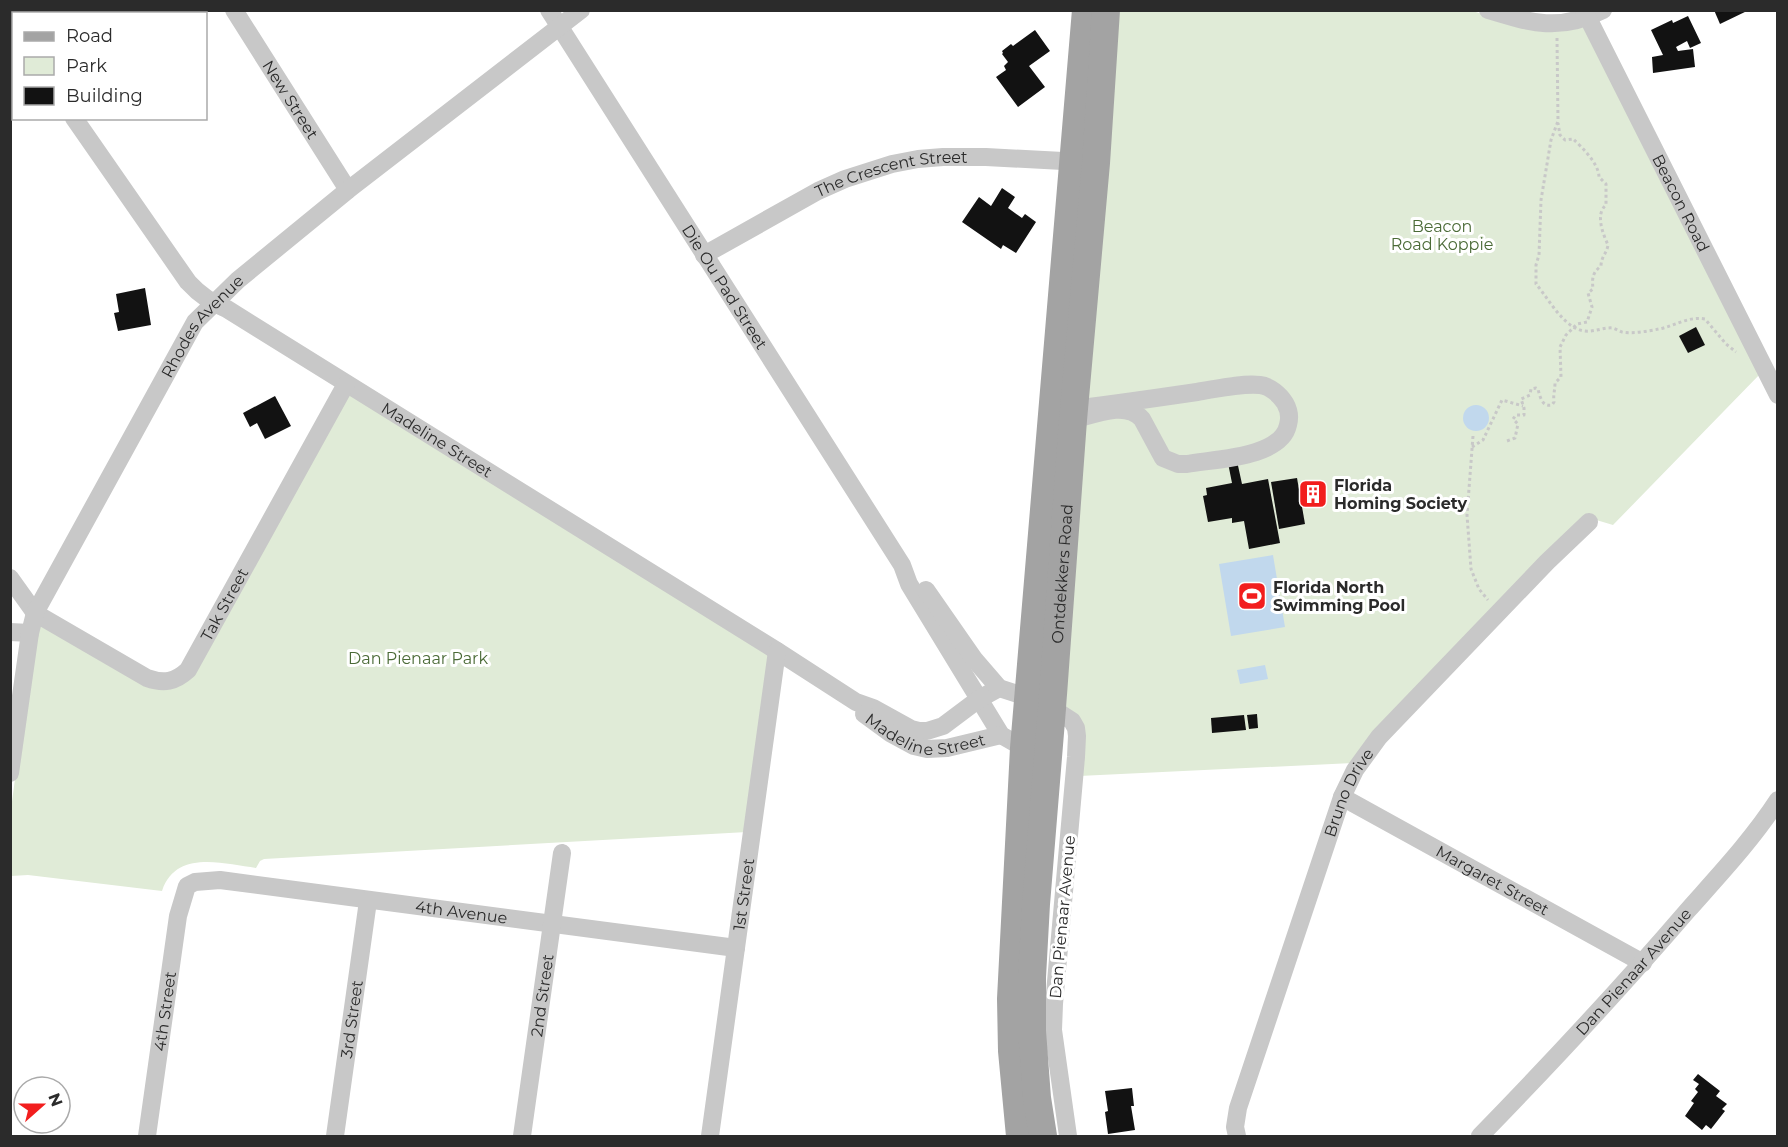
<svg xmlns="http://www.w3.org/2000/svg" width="1788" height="1147" viewBox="0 0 1788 1147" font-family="Montserrat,sans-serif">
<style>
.green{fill:#e0ebd7}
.water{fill:#c1d8ed}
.building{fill:#121212}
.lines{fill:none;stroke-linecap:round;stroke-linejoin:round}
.path{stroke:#c8c8c8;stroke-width:3;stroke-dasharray:3 3;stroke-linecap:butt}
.minor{stroke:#c8c8c8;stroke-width:18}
.primary{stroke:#a3a3a3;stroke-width:28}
.labels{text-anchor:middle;stroke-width:6;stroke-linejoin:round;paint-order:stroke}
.street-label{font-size:16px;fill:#2b2b2b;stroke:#fff}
.park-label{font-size:16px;fill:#4a6a36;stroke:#fff}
.poi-label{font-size:16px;font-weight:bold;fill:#2b2b2b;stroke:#fff;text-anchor:start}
</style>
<rect width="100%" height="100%" fill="#fff"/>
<!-- green -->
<g class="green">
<polygon points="1469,10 1523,26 1585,24 1761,373 1613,525 1593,519 1353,763 1079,776 1066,710 1073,509 1114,11"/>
<path d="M 349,392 L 771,653 L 747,832 L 264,859 L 260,861 L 256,868 C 224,864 176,849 162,891 L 28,875 L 11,876 L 11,809 L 34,637 L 38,621 L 174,686 Z"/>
</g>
<!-- water -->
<g class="water">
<circle cx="1476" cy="418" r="13"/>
<polygon points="1273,555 1285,627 1231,636 1219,564"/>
<polygon points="1265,665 1268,679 1240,684 1237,670"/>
</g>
<!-- building -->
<g class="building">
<polygon points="1714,10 1749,10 1720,24"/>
<polygon points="1688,16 1701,43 1690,48 1687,41 1676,47 1678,51 1693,49 1695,67 1653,73 1652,57 1663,55 1651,30 1672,20 1673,23"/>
<polygon points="1035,30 1050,51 1029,66 1045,87 1018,107 996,77 1006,70 1004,66 1008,62 1002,54 1003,53 1002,51 1011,44 1013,46"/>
<polygon points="1002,188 1015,197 1008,208 1022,218 1025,214 1036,222 1016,253 1003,245 1001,249 962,222 979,197 991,206"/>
<polygon points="145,288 151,325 118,331 114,313 119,312 116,294"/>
<polygon points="1696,327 1705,345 1688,353 1679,336"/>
<polygon points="275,396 291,426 265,439 257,423 250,427 243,413"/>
<polygon points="1237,461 1242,484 1268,479 1280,543 1249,549 1244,521 1232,523 1232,518 1208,522 1203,496 1207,495 1206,488 1232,483 1228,463"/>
<polygon points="1297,478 1305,524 1279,529 1271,482"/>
<polygon points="1321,482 1325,503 1305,507 1301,486"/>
<polygon points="1257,714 1258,728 1249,729 1247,715"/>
<polygon points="1244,715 1246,730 1212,733 1211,718"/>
<polygon points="1698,1074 1720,1091 1716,1096 1727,1104 1722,1109 1725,1111 1711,1129 1706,1125 1702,1130 1685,1116 1694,1103 1691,1101 1698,1092 1695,1089 1699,1084 1693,1080"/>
<polygon points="1132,1088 1134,1106 1131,1106 1135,1130 1108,1134 1105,1112 1108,1111 1105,1091"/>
</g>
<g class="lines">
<!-- path -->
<g class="path">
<path d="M 1557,38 L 1558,121 L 1551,140 L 1541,200 L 1539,255 L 1536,265 L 1536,284 C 1549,299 1564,329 1585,331 C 1595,332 1604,327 1613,328 C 1616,329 1619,331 1622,332 C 1634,334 1648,331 1659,329 C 1675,326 1688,316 1705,319 L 1726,344 L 1736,352"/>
<polyline points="1473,436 1467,515 1471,569 1479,589 1488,600"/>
<path d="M 1507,441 L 1515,438 L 1518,424 L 1513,419 L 1516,415 L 1524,415 L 1524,408 L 1521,399 L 1530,395 L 1531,389 L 1536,388 L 1538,389 C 1540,397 1542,407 1552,405 L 1554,402 C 1553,395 1555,390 1555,383 L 1561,377 L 1560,347 L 1566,335 L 1577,324 L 1587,322 L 1592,307 L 1588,293 L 1593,289 C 1592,279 1592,273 1601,266 C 1601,257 1607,253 1608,245 C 1603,234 1595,214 1606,205 L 1606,184 L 1599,177 C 1599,164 1582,147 1573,139 L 1565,140 L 1560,135 L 1558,123"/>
<polyline points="1472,447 1483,440 1502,400 1523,406"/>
</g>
<!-- minor -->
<g class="minor">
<path id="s1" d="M 234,10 L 348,190"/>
<path id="s2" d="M 549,10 L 902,565 L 909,584 L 1001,735 L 1024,748 L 1032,750"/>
<path d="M 1488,10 C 1531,23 1560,32 1603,10"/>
<path id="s3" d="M 1584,10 L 1778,395"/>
<polyline points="10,28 14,32"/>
<path id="s4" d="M 74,118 L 188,282 C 199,294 211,303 227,309 L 777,651 L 856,702 L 873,708 L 911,729 L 919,731 L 927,731 L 943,726 L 979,699 L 999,688"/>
<path id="s5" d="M 704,255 L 818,191 L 845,179 L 892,164 L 918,159 L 943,157 L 986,157 L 1082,162"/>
<path d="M 1073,420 C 1093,415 1126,400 1142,419 L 1163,458 L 1178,464 L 1187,464 C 1214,459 1281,458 1288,425 C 1290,418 1289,410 1285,403 C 1280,395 1270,386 1260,385 C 1241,383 1216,389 1197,392 C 1156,398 1115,404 1074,409"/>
<path id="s6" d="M 10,578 L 35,613 L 147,678 C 164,684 175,682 188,670 L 346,384"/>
<polyline points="926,590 974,659 999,688 1027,697 1052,708 1072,721 1076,728 1077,736 1076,757 1054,1004 1053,1030 1068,1136"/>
<polyline points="10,632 30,633"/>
<path id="s7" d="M 864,714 L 890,733 L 914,746 L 927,749 L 947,748 L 1001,735"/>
<path id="s8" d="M 10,773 L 30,633 L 35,613 L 195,322 L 238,280 L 348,190 L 581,10"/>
<path id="s9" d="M 1342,797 L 1643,963"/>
<path id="s10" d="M 147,1136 L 178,916 L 187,886 L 195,882 L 220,880 L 736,948"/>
<path id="s11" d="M 335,1136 L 368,901"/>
<path id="s12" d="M 522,1136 L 562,853"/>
<path id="s13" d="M 710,1136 L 777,651"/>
<path id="s14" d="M 1237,1136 L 1235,1127 L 1238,1108 L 1342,797 L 1355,770 L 1379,737 L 1547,562 L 1589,522"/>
<path id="s15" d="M 1480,1136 C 1551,1063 1621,988 1688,910 C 1719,875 1752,840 1778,800"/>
</g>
<!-- primary -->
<g class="primary">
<polyline points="1020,1136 1012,1051 1011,999 1024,748 1086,10"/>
<path id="s16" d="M 1043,1136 L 1037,1098 L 1032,1031 L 1032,977 L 1036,904 L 1052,708 L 1073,420 L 1096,163 L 1106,10"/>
</g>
</g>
<!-- icons -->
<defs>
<g id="building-square" transform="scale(1.5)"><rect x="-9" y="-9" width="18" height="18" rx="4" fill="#f21e1e" stroke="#fff"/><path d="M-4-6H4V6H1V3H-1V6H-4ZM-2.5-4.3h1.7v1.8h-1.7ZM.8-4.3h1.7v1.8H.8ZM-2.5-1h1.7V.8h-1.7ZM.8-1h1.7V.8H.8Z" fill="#fff"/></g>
<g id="stadium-square" transform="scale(1.5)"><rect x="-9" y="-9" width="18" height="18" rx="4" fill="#f21e1e" stroke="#fff"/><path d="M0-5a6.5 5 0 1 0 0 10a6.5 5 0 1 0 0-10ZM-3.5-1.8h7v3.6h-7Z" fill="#fff"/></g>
</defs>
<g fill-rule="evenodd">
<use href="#building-square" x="1313" y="494"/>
<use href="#stadium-square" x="1252" y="596"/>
</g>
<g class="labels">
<!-- street labels -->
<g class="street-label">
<text dy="6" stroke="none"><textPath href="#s1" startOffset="106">New Street</textPath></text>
<text dy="6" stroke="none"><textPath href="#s5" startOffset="207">The Crescent Street</textPath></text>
<text dy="6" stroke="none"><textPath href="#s3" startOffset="216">Beacon Road</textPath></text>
<text dy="6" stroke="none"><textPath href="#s2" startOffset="328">Die Ou Pad Street</textPath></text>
<text dy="6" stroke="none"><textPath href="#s8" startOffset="495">Rhodes Avenue</textPath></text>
<text dy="6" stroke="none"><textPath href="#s4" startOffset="495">Madeline Street</textPath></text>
<text dy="6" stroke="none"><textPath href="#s16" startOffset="564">Ontdekkers Road</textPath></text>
<text dy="6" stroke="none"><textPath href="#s6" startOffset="292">Tak Street</textPath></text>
<text dy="6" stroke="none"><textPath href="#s7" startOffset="68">Madeline Street</textPath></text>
<text dy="6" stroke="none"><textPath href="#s14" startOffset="363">Bruno Drive</textPath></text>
<text dy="6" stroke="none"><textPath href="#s9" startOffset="172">Margaret Street</textPath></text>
<text dy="6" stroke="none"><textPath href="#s13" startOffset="244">1st Street</textPath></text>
<text dy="6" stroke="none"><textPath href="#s10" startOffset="531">4th Avenue</textPath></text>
<text transform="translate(1062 917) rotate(-85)" y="6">Dan Pienaar Avenue</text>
<text dy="6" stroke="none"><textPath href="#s15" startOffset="225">Dan Pienaar Avenue</textPath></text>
<text dy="6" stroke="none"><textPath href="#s12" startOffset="142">2nd Street</textPath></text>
<text dy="6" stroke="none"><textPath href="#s10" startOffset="126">4th Street</textPath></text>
<text dy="6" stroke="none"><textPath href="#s11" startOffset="118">3rd Street</textPath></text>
</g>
<!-- park labels -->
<g class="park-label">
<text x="1442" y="232">Beacon<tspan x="1442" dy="18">Road Koppie</tspan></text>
<text x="418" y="664">Dan Pienaar Park</text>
</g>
<!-- poi labels -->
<g class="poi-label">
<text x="1334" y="491">Florida<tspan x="1334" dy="18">Homing Society</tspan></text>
<text x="1273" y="593">Florida North<tspan x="1273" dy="18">Swimming Pool</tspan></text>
</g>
</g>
<!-- border -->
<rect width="1788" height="1147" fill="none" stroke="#2b2b2b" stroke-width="24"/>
<!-- legend -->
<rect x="12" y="12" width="195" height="108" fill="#ffffff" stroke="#aaaaaa" stroke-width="1.5"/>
<rect x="24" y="32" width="30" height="9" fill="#a3a3a3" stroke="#aaaaaa" stroke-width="1.5"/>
<text x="66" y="42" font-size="18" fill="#2b2b2b">Road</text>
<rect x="24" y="57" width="30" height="18" fill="#e0ebd7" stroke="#aaaaaa" stroke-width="1.5"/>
<text x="66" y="72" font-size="18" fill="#2b2b2b">Park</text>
<rect x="24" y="87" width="30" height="18" fill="#121212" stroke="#aaaaaa" stroke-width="1.5"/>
<text x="66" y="102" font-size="18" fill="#2b2b2b">Building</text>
<!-- north arrow -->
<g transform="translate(42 1105) rotate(69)"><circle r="28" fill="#ffffff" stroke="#aaaaaa" stroke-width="1.5"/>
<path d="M0-4.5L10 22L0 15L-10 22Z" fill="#f21e1e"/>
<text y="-9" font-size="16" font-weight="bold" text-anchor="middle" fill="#2b2b2b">N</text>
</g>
</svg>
